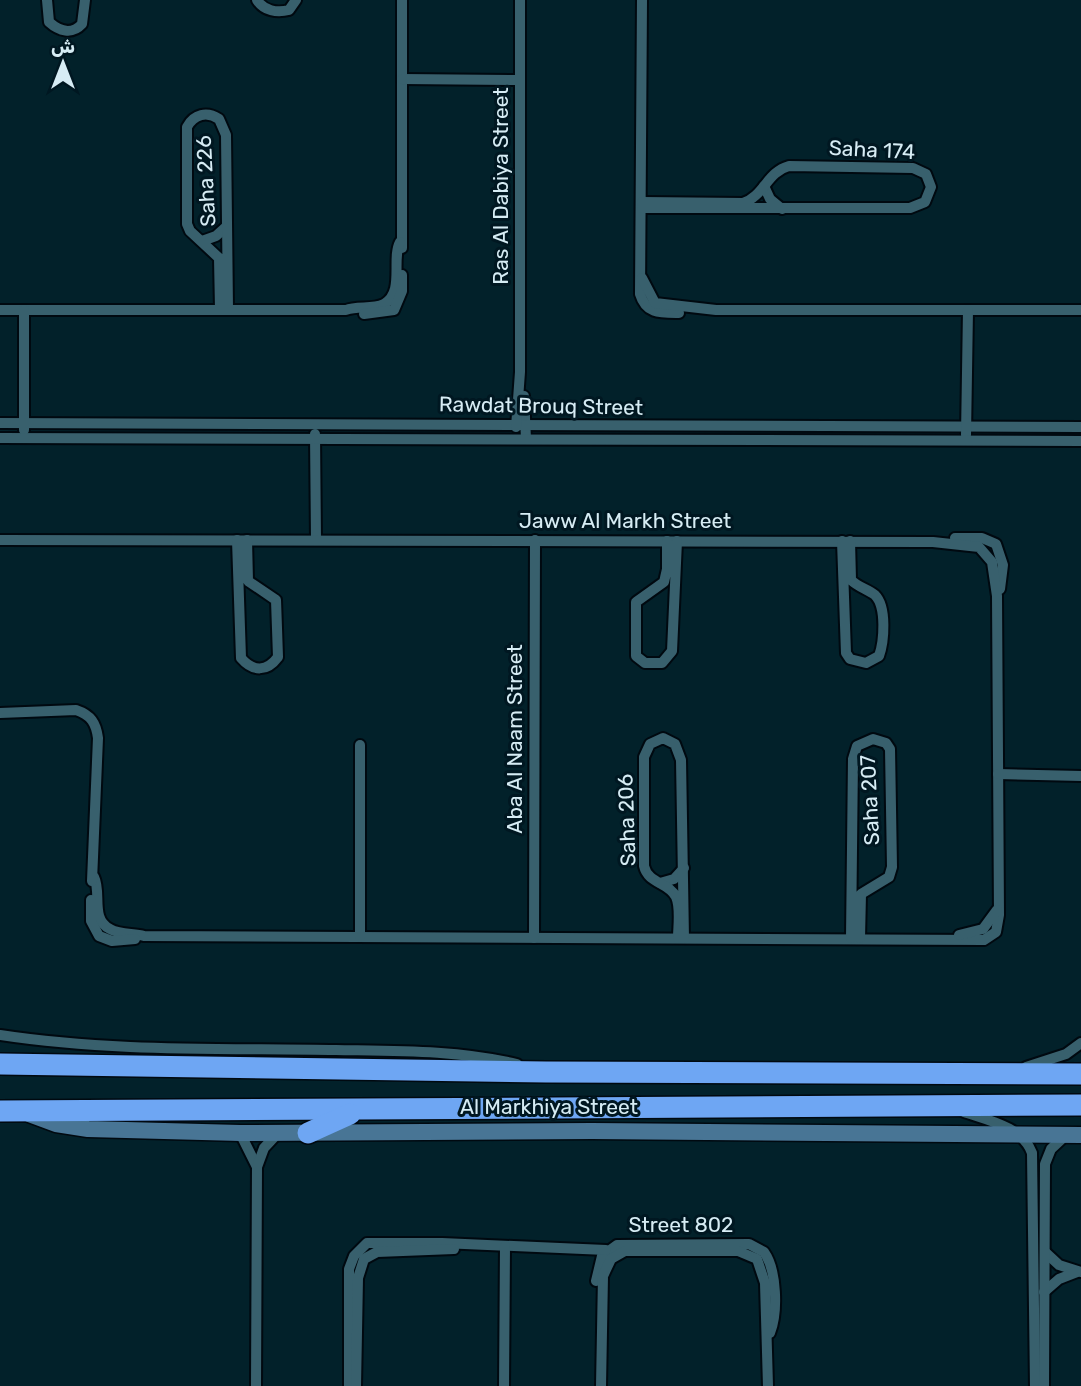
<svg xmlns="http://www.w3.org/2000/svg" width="1081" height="1386" viewBox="0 0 1081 1386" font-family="Rubik,'Noto Sans Arabic',sans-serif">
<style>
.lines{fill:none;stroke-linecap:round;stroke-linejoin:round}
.street-casing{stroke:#000910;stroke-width:14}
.secondary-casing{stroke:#000910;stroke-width:19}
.highway-casing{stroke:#000910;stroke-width:24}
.street{stroke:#38606d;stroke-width:10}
.secondary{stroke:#487595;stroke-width:16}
.highway{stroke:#6ea6f3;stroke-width:21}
.labels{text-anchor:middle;stroke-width:6;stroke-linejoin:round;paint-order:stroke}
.street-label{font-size:21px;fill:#d6ecf4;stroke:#001721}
</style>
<rect width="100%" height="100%" fill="#02212a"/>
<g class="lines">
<!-- street casing -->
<g class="street-casing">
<g id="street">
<path d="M 47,0 L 49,22 C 59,31 72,35 82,24 L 85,0"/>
<path d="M 257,0 C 264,11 277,13 289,10 L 296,0"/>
<polyline points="402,0 402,248"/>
<path d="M 642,0 L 640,294 C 646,314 660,313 679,313"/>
<polyline points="402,79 520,80"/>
<polyline points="764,186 770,199 782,209"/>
<path d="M 642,202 L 743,203 C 764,196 767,172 789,166 L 913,168 L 926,174 L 931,187 L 925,202 L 910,208 L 642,208"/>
<polyline points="202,241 216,236 227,226"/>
<polyline points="642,278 655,303 716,310 1081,310"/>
<path d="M 220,309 L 219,258 L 190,231 L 187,224 L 187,127 C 194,114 207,111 219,119 L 226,135 L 228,309"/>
<path d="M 0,310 L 346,310 C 357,305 372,310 384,304 C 405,292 391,259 400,242"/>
<polyline points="364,314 394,310 402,291 402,275"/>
<polyline points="524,396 526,439"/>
<polyline points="0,423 1081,427"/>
<polyline points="516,427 520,372 520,0"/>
<polyline points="24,430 24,310"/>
<polyline points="315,434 316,539"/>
<polyline points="966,435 968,310"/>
<polyline points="0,438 1081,441"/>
<polyline points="955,538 982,538 996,544 1003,565 1000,589"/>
<path d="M 0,540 L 933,542 L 979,547 L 992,562 L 997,596 L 999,915 L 996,932 L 984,940 L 144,936 C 134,933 120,935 110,929 C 90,919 102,893 94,877"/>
<path d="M 237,540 L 241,658 C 253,672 267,672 278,657 L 276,600 L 248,581 L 247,540"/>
<polyline points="667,541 667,569 664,582 636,602 636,656 645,663 662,663 672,651 677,541"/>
<path d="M 842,541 L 846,653 L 850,659 L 866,663 L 879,656 C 884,642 887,607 875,595 C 867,589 858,587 851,580 L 850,541"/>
<path d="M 0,713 L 76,710 C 91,715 96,723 98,738 L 92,881"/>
<polyline points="998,774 1081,776"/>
<polyline points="660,883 674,879 684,868"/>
<polyline points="91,900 91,921 99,936 112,941 135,939"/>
<polyline points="959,935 983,929 997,910"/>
<polyline points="360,937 360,745"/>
<polyline points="534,938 535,540"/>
<path d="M 678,938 C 678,926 681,908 676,897 C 669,882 648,884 644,866 L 644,757 L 650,744 L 663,738 L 675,744 L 681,760 L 684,938"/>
<polyline points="851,938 853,759 857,746 873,739 886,743 890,749 892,867 889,877 861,894 860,938"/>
<path d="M 0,1035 C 111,1052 224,1048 336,1050 C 397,1051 457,1050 517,1064"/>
<polyline points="1026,1067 1066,1054 1081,1043"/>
<path d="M 964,1112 C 987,1120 1023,1127 1032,1153 L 1035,1386"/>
<polyline points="240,1133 257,1167"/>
<polyline points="1045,1252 1059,1265 1081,1272"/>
<path d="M 596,1281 L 602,1256 L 617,1245 L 749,1244 L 764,1252 C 777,1270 778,1313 770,1333"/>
<polyline points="1044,1292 1059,1279 1077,1272"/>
<polyline points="256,1386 257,1167 264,1148 278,1133"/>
<polyline points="349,1386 349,1269 354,1256 367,1243 442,1243 606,1250"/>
<polyline points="356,1386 358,1278 364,1259 377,1252 454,1249"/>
<polyline points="504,1386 505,1246"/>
<polyline points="601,1386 603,1276 611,1259 625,1251 738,1251 757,1259 765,1283 768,1386"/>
<polyline points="1044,1386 1045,1164 1051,1149 1066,1135"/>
</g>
</g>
<!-- secondary casing -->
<g class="secondary-casing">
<polyline id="secondary" points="29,1114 56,1124 88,1129 240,1133 592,1131 1081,1135"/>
</g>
<!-- highway casing -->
<g class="highway-casing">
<g id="highway">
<polyline points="0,1064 546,1072 1081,1074"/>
<polyline points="0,1111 1081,1105"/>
<polyline points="308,1133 350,1114"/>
</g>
</g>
<!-- street -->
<use href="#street" class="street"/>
<!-- secondary -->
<use href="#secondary" class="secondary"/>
<!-- highway -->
<use href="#highway" class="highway"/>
</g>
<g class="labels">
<!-- street labels -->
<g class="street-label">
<text transform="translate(872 150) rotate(3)" y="7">Saha 174</text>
<text transform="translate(206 181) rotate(-93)" y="7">Saha 226</text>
<text transform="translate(501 186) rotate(-90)" y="7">Ras Al Dabiya Street</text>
<text transform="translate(541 406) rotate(1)" y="7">Rawdat Brouq Street</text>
<text x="625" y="528">Jaww Al Markh Street</text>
<text transform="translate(515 739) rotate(-90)" y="7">Aba Al Naam Street</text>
<text transform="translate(870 800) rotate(-93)" y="7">Saha 207</text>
<text transform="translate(627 820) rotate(-92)" y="7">Saha 206</text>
<text x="549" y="1114">Al Markhiya Street</text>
<text x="681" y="1232">Street 802</text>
</g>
</g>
<!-- north arrow -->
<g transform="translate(63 63)" stroke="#001721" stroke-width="5" paint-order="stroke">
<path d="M0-5L12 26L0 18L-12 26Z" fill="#d6ecf4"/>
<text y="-10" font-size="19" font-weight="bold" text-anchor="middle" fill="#d6ecf4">ش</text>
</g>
</svg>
